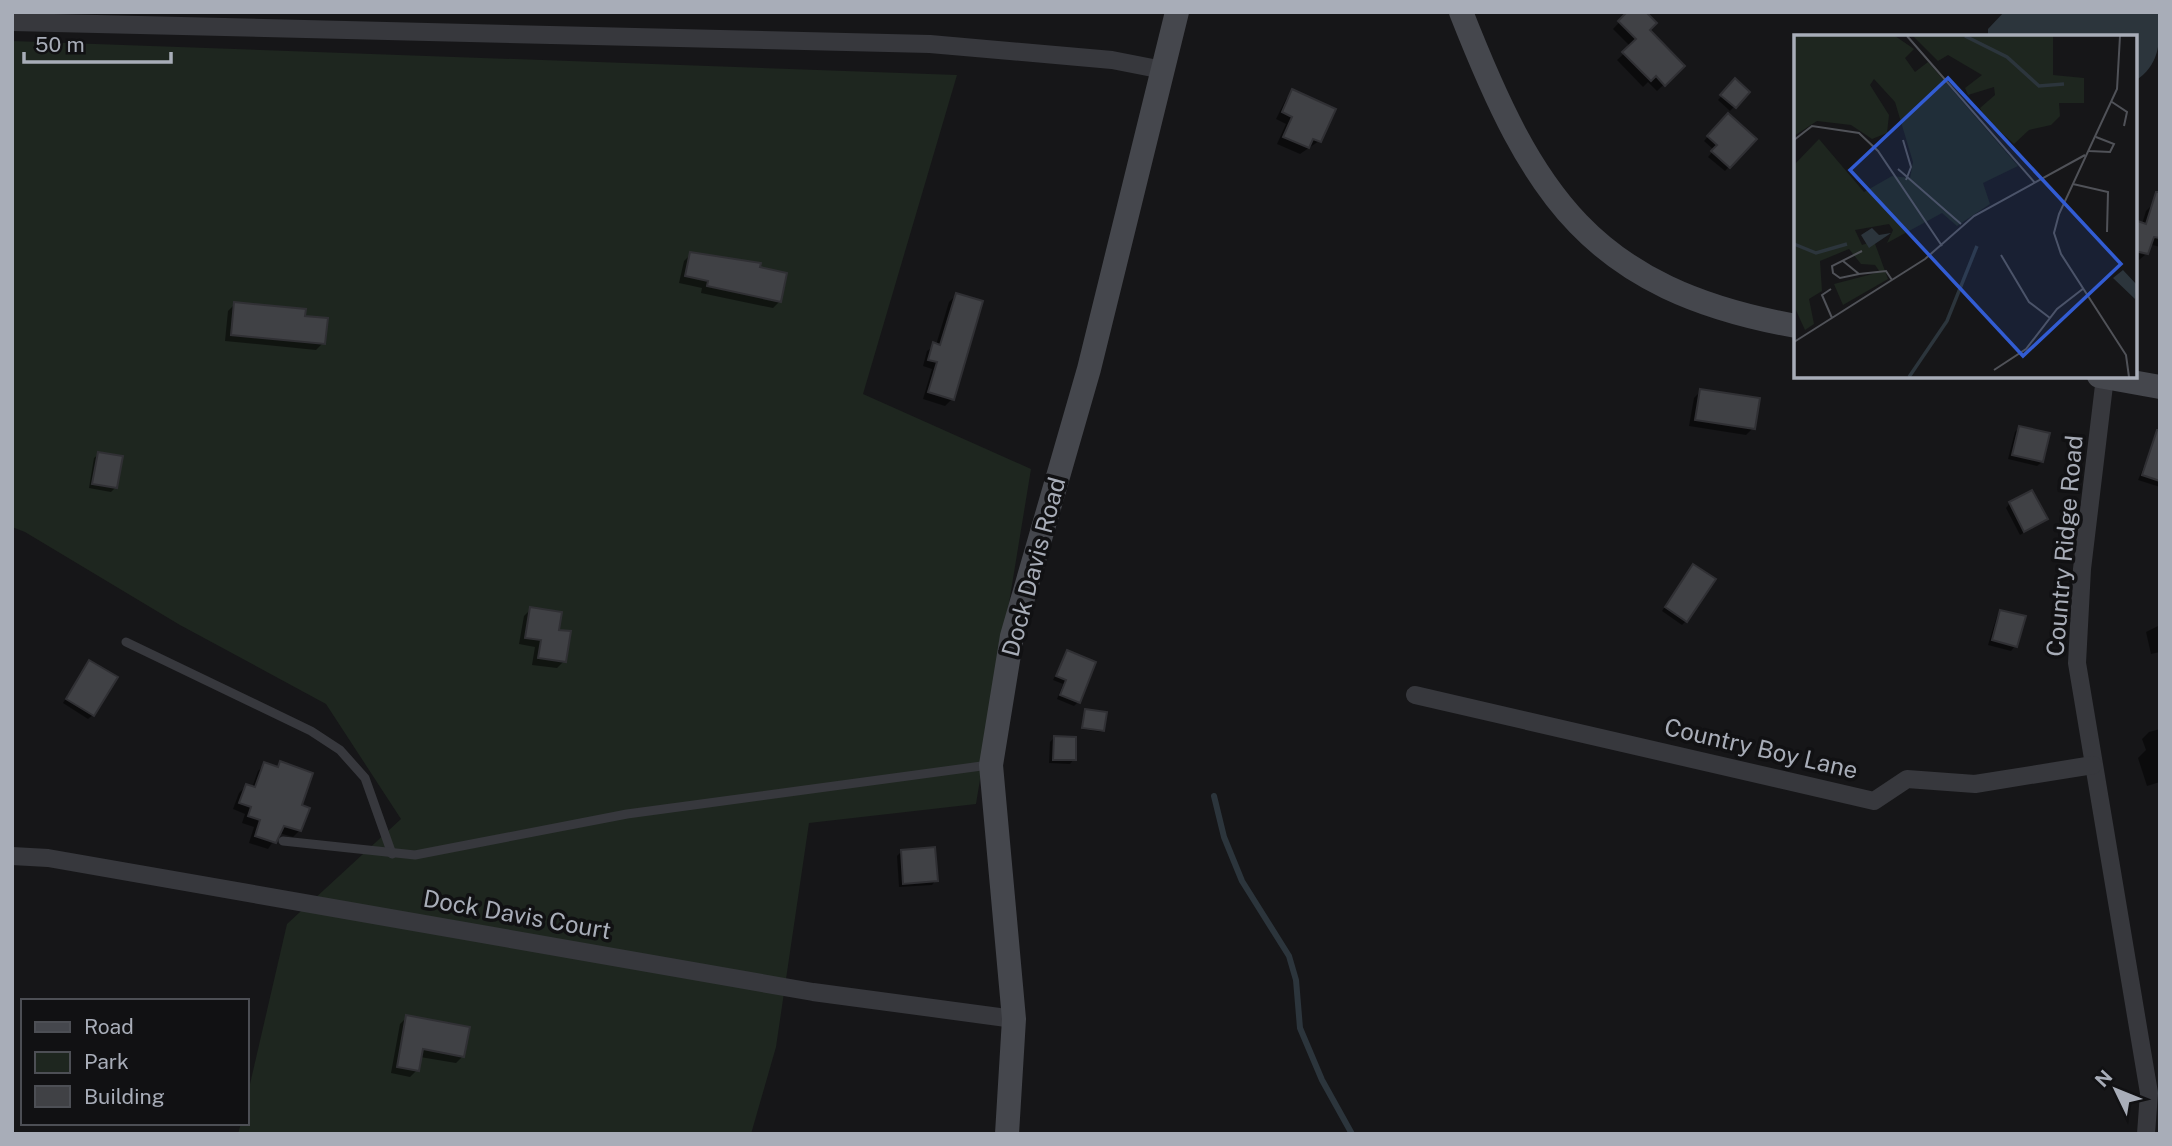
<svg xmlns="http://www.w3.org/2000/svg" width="2172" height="1146" viewBox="0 0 2172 1146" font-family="'Public Sans',sans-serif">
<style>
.green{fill:#1e261f}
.water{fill:#2c353c}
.shadow{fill:#0007}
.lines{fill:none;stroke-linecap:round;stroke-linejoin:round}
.stream{stroke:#2c353c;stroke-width:6}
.building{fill:#404145;stroke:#303034;stroke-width:2}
.lane{stroke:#37383d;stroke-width:9}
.street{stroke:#37383d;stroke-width:18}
.secondary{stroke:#45474d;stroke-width:24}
.labels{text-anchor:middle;stroke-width:7;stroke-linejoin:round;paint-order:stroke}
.street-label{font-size:24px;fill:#a8adb8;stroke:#111113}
.inset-river{fill:none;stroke:#2c353c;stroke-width:3.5}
.inset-road{fill:none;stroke:#505258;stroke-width:2}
.view{fill:#325cd3;fill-opacity:0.15;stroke:#325cd3;stroke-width:3.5}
.inset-edge{fill:none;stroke:#a8adb8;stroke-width:3.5}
</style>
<rect width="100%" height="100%" fill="#161618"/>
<!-- green -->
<polygon class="green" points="12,41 957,75 863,394 1031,469 976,804 809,823 776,1047 751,1134 238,1134 241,1123 247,1123 247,1097 287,924 401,819 326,704 180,625 25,532 12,527"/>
<!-- water -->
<path class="water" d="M 2004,12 L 2160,12 C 2160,39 2161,65 2135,81 L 2135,37 L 1988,37 L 1988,29 Z"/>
<!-- shadow -->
<g class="shadow">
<polygon points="1629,12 1683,66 1657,91 1648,82 1643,87 1617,60 1631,47 1613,29"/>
<polygon points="1735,81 1748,92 1730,111 1718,100"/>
<polygon points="1293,92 1319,141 1300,154 1277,144 1286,124 1276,119 1286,99"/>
<polygon points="1728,115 1755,139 1725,171 1708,157 1714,150 1704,141"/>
<polygon points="2153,204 2160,206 2160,247 2149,244 2145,255 2142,224 2146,211"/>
<polygon points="2135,252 2145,255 2139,260 2135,259"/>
<polygon points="691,254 759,264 758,269 780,301 773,308 701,293 702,288 679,283 684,261"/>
<polygon points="956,295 952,399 945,406 923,399 932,369 923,366 927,351 936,345 949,302"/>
<polygon points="235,304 304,317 323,343 316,350 225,341 228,311"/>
<polygon points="1701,391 1753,428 1746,435 1689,426 1694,398"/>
<polygon points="2019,428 2042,462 2037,466 2008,459 2015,432"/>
<polygon points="2153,445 2160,448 2160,487 2138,480"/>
<polygon points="99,454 116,487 111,492 89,488 94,458"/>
<polygon points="2010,503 2045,519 2020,535 2006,508"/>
<polygon points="1689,571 1686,621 1682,625 1662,611"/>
<polygon points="531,609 557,631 564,661 557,668 532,665 535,647 519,644 524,616"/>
<polygon points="2001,611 2015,646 2011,651 1988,645 1997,616"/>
<polygon points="2160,625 2160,652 2151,654 2146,632"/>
<polygon points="1067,652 1078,702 1074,706 1057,699 1063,684 1053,680"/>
<polygon points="89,662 93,715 88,719 63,703"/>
<polygon points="1086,711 1103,730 1101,732 1082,729"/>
<polygon points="2160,729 2160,782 2147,786 2138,758 2146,750 2142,739 2149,732"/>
<polygon points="1054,738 1074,759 1070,764 1049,763 1050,742"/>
<polygon points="281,763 300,806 300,830 293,837 279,833 268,849 249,843 254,827 242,823 245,814 233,809 239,793 246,786 252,788 258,771 265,764 276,768"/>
<polygon points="901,852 936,880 932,885 899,887 897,856"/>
<polygon points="407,1017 463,1056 456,1063 420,1057 417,1070 410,1077 391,1073 400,1024"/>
</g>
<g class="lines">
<!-- stream -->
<polyline class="stream" points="1214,796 1224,837 1242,881 1289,956 1296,980 1300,1028 1322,1080 1352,1134"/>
</g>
<!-- building -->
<g class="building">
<polygon points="1627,12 1646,12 1657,23 1650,30 1685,66 1665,86 1656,76 1651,81 1622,52 1636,39 1618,21"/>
<polygon points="1735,78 1750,92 1736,108 1720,95"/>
<polygon points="1292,89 1336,109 1321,142 1313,139 1309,148 1283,137 1292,117 1282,112"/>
<polygon points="1728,113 1757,139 1730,168 1711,151 1717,145 1707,136"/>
<polygon points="2156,192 2160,192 2160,238 2154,237 2148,254 2135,251 2135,220 2146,224"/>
<polygon points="690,252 761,263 760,267 787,273 781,302 707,286 708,281 685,276"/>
<polygon points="956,293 983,301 954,400 928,392 937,362 928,360 933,342 940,345"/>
<polygon points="234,302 306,309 305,316 328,318 325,344 231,335"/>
<polygon points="1700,389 1760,398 1755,429 1695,420"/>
<polygon points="2019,426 2050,433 2043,462 2012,455"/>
<polygon points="2157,430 2160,430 2160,481 2142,475"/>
<polygon points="98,452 123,456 117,488 92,484"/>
<polygon points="2032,490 2048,519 2024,532 2009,502"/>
<polygon points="1693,564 1716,579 1687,622 1665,607"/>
<polygon points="530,607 562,612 559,630 571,631 566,662 538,658 541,640 525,638"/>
<polygon points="2000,610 2026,616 2017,647 1992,640"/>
<polygon points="1067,650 1096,662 1080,703 1060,695 1066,680 1056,676"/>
<polygon points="89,660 118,677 94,716 66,699"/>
<polygon points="1085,709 1107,712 1104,731 1082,728"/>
<polygon points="1054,736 1076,737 1076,760 1053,760"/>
<polygon points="280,761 313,773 302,805 310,808 301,831 284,826 276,843 255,836 260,820 248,816 251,807 239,803 246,784 255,787 264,762 278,767"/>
<polygon points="935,847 938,881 903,884 901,850"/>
<polygon points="406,1015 470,1027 464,1057 423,1049 419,1071 397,1067"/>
</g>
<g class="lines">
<!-- lane -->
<g class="lane">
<polyline points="126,642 311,731 340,750 365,778 392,854"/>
<polyline points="283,841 415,855 627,814 989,765"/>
</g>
<!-- street -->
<g class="street">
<polyline points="12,22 930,44 1112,60 1163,70"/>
<polyline points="2105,377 2082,569 2077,663 2149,1093 2146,1134"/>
<polyline points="1415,695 1874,801 1907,779 1975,784 2093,765"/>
<polyline points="12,856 48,858 813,992 1014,1019"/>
</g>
<!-- secondary -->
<g class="secondary">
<path d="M 1461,12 C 1533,195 1590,289 1796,326"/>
<polyline points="2099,376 2160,387"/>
<polyline points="1007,1134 1014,1019 991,765 1012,636 1089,369 1177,12"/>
</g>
</g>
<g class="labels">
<!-- street labels -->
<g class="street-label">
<text transform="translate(2065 546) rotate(-85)" y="8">Country Ridge Road</text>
<text transform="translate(1034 567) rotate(-75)" y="8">Dock Davis Road</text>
<text transform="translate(1761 749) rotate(13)" y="8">Country Boy Lane</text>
<text transform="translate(517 915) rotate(10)" y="8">Dock Davis Court</text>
</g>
</g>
<!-- overview -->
<g transform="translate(1794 35)">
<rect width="343" height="343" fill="#161618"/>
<path d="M 0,1 L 101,1 L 120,14 L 111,23 L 121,37 L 134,27 L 224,131 L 189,148 L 196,169 L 163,191 L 148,178 L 93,208 L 99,195 L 95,189 L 61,195 L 68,210 L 80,206 L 94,244 L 49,270 L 40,249 L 86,237 L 81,230 L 67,229 L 55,214 L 26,226 L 28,256 L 15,264 L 20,289 L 11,295 L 0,271 L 0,130 L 25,104 L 70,157 L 98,141 L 116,143 L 119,127 L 101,67 L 80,44 L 76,50 L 95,80 L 93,98 L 78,104 L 57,90 L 23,86 L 0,101 ZM 119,1 L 259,1 L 259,40 L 290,43 L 290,68 L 265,68 L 266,81 L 257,90 L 235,95 L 220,109 L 192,84 L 186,73 L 201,60 L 200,52 L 174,60 L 171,53 L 188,40 L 154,20 L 144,26 Z" fill="#1e261f"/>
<path d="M 78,193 L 85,200 L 97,198 L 75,213 L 67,200 ZM 329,235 L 343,250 L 341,264 L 319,243 Z" fill="#2c353c"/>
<path class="inset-river" d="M 171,1 L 213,22 L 245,51 L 270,49M 0,209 L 22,218 L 53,209M 115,342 L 153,286 L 183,211"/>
<path class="inset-road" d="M 113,1 L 241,148M 326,1 L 323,54 L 265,179 L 260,198 L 267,219 L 332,320 L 335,342M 318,67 L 333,77 L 330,91M 0,105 L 18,91 L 65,98 L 84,116 L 148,211M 109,105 L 117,132 L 112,145M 295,116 L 316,117 L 320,109 L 302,102M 104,134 L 167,189M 279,149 L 314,157 L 313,197M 207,220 L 235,267 L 256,283M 49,226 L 65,239 L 92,236 L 98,245M 65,239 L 46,243 L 39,238 L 38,231 L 68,216M 37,254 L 28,260 L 38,283M 0,307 L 131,224 L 180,181 L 291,120M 200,335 L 232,314 L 263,274 L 290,253"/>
<path class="view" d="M 154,43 L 327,229 L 229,321 L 56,135 Z"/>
<rect width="343" height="343" class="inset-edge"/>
</g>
<!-- border -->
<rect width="2172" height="1146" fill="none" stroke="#a8adb8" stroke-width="28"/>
<!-- legend -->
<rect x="21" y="999" width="228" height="126" fill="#111113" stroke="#4d4f55" stroke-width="2"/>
<rect x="35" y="1022" width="35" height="10" fill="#45474d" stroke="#4d4f55" stroke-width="2"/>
<text x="84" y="1034" font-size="21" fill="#a8adb8">Road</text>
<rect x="35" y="1052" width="35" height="21" fill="#1e261f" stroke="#4d4f55" stroke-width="2"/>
<text x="84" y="1069" font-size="21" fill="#a8adb8">Park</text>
<rect x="35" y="1086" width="35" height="21" fill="#404145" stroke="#4d4f55" stroke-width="2"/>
<text x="84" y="1104" font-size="21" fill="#a8adb8">Building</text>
<!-- north arrow -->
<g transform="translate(2116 1090) rotate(313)" stroke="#111113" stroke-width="5" paint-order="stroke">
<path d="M0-5L12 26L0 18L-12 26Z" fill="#a8adb8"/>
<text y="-10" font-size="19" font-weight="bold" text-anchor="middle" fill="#a8adb8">N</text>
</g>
<!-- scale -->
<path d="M24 52v10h147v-10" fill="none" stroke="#a8adb8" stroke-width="3.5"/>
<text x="35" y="52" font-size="21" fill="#a8adb8" stroke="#111113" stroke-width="5" paint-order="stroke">50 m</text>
</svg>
